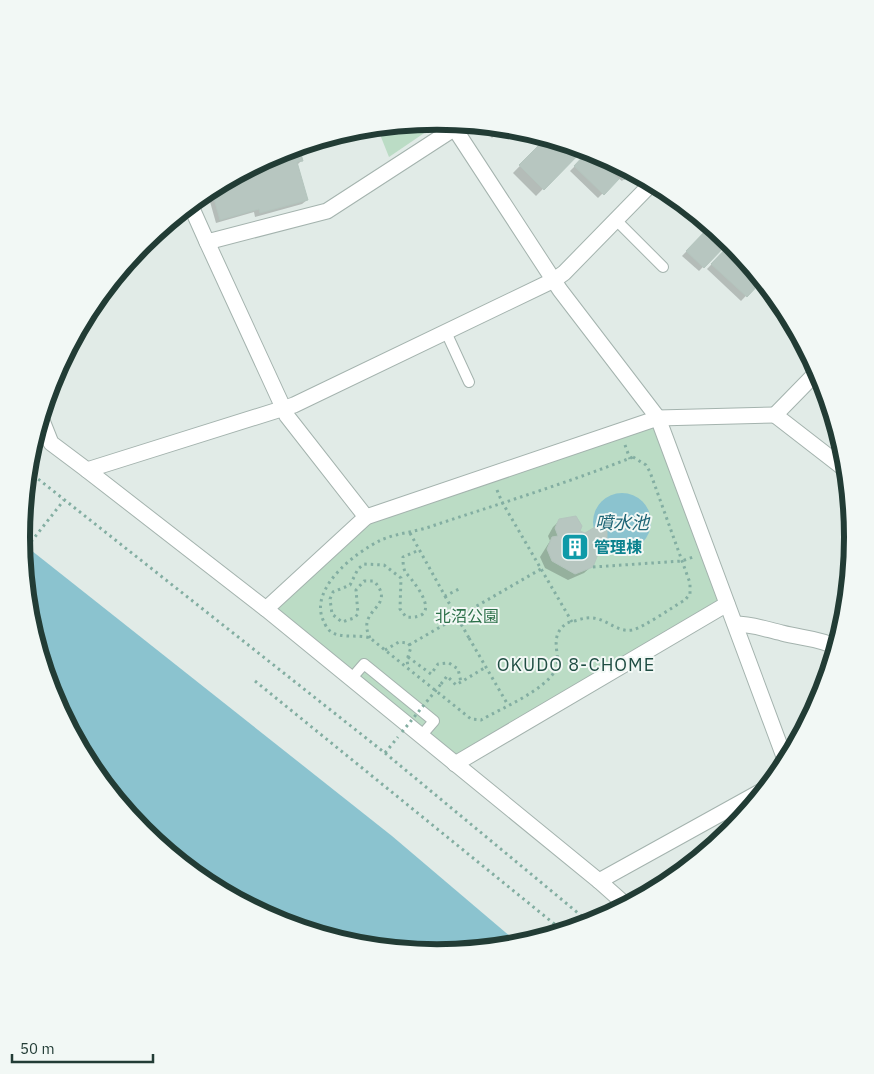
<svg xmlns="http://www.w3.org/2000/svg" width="874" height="1074" viewBox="0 0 874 1074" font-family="'IBM Plex Sans','Noto Sans JP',sans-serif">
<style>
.green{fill:#bbdcc5}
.water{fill:#8bc3cf}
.shadow{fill:#0003}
.building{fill:#b7c6c0;stroke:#b4c5be}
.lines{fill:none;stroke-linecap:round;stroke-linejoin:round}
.lane-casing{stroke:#a4b3ae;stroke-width:12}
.street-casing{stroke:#a4b3ae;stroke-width:17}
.path{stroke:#83aea2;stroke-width:3;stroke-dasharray:2.5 4;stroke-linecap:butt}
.lane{stroke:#fff;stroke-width:10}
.street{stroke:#fff;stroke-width:15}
.path-bridge{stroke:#83aea2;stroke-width:3;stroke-dasharray:2.5 4;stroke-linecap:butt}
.labels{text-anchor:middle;stroke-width:4;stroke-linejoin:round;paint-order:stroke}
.culture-label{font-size:16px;font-weight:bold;fill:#0d838f;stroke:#f2f8f5;text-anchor:start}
.park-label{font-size:16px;fill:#2d714a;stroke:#f2f8f5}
.water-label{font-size:18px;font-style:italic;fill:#1e6576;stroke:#f2f8f5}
.neighbourhood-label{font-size:18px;letter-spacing:1px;fill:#1f4d43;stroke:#f2f8f5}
.rim{fill:none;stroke:#223c35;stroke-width:6}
</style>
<rect width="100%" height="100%" fill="#e1ebe7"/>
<!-- green -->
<g class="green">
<polygon points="436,121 436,125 389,157 377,127"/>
<polygon points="653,423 722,604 456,760 271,609 370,523"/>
</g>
<!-- water -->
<g class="water">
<circle cx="622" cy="522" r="29"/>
<polygon points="22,543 392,836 519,944 437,953 356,945 278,921 206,883 143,831 91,768 53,696 29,618"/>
</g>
<!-- shadow -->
<g class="shadow">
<polygon points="480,125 503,128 492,138"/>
<polygon points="547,138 585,150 582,149 536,196 513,173"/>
<polygon points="290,149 302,160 297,165 307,200 302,204 255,217 254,212 216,223 207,191 278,153"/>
<polygon points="589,152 608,171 615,163 631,171 622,181 618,178 598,198 570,171"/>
<polygon points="663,189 677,199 672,203 660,192"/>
<polygon points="711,226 728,241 699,271 682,256"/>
<polygon points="731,244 761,280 741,301 707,269"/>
<polygon points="560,520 578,532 606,544 596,552 592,566 584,573 568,580 545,568 540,557 550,541 548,536 553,527"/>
</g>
<!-- building -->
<g class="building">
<polygon points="490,126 504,128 498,134"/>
<polygon points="546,138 584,149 544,190 519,165"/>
<polygon points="299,147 303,161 297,162 308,200 260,213 259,209 220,220 211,188 278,153"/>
<polygon points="588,151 619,179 604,195 574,166"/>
<polygon points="614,163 632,172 624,180 610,167"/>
<polygon points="662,188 668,191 678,199 675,203"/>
<polygon points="710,226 729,242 704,268 686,251"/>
<polygon points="731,243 762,281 747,297 711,264"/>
<polygon points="576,516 582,526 580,531 585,533 595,527 607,531 607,544 596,549 598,554 593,567 575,574 552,561 547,549 552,537 558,536 555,528 559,519"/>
</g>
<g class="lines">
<!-- lane casing -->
<g class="lane-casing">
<g id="lane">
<polyline points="616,220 663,267"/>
<polyline points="446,332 469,382"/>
<polyline points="351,679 364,664 434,721 421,736"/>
</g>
</g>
<!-- street casing -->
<g class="street-casing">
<g id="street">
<polyline points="451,123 560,290 658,418 786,762"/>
<polyline points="190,204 207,242 327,211 455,128"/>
<polyline points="207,242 287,416 366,517"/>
<polyline points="818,371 775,415 846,470"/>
<polyline points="41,418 51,443 87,470"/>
<polyline points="266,609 366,517 658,418 775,415"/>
<path d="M 735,624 C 752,624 765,629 782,633 C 800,638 819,638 836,647"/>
<polyline points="455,764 727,604"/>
<polyline points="599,881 266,609 87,470 294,405 554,280 564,273 652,183"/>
<polyline points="626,905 599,881 767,788"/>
</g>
</g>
<!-- path -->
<g class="path">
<polyline points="625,445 630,459"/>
<path d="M 633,457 L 646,465 L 650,472 L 690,583 L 690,594 L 685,600 C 674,606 643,628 632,630 C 612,633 604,611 578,620 C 575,621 570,622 567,623 C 547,637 562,655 556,669 C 546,690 502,708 481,720 L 471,719 L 370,638 C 358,634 339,639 330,631 C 327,629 325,624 324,622 C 307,589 356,552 381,540 C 397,533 416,532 432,526 C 499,504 567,483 633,457 Z"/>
<polyline points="28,471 385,753 590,923"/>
<polyline points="497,490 502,502 572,622"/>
<polyline points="410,533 445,596 461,588"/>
<polyline points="23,552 64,500"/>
<polyline points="593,567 682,561 693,557"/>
<path d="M 370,638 C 355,608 398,608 374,581 L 364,581 L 356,590 L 358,614 L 354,618 L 342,622 L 332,614 L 330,599 L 333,592 L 350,585 L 358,569 L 364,564 L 384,565 L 401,578 L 400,609 L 406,617 C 444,620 417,585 406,573 C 403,569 403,562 403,557 L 419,550"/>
<polyline points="469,638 508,705"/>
<polyline points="409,645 541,569"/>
<polyline points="385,650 399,642 408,643 411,647 407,660 408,667"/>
<polyline points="408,657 431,674 438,664 449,663 458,669 461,682"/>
<polyline points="255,681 563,931"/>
<polyline points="441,684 447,676 456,685 486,667"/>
<polyline points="385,753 398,737"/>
</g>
<!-- lane -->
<use href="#lane" class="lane"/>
<!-- street -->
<use href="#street" class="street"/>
<!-- path-bridge -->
<g class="path-bridge">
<polyline points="445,596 469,638"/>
<polyline points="402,732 441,684"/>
</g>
</g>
<!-- icons -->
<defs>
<g id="building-square" transform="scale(1.4375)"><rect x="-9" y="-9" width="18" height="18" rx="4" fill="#0f9aa8" stroke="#f2f8f5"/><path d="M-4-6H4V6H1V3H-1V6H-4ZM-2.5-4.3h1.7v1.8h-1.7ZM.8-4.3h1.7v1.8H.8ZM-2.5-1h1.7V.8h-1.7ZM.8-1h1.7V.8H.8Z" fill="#fff"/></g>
</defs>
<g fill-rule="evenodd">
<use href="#building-square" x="575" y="547"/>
</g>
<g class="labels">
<!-- culture labels -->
<g class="culture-label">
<text x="594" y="553">管理棟</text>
</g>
<!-- park labels -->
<g class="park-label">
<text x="467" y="622">北沼公園</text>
</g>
<!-- water labels -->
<g class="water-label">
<text x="622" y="529">噴水池</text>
</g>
<!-- neighbourhood labels -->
<g class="neighbourhood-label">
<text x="576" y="671">OKUDO 8-CHOME</text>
</g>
</g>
<!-- crop -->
<path d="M0 0H874V1074H0ZM30 537a407 407 0 1 1 814 0a407 407 0 1 1-814 0Z" fill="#f2f8f5" fill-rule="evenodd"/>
<path class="rim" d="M30 537a407 407 0 1 1 814 0a407 407 0 1 1-814 0Z"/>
<!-- scale -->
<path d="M12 1054v8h141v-8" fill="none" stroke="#223c35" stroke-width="2.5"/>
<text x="20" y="1054" font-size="15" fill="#223c35" stroke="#f2f8f5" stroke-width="4" paint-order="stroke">50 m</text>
</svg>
